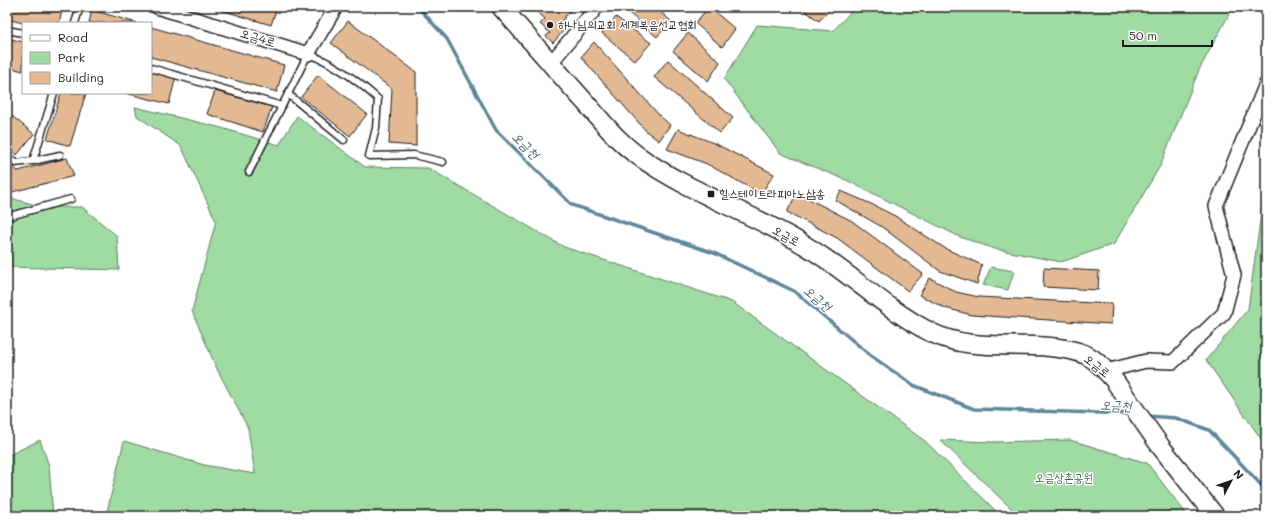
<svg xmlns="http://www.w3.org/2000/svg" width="1273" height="523" viewBox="0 0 1273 523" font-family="Mali,'Poor Story',sans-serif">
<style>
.green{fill:#9fdba3;stroke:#5e7c60}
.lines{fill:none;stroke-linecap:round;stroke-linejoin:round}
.stream{stroke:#5f8799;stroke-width:3.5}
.building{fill:#e3b994;stroke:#1c1c1c}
.lane-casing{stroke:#1c1c1c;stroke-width:9}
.street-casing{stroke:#1c1c1c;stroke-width:16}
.secondary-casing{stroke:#1c1c1c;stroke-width:21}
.lane{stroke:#fff;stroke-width:6}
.street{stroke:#fff;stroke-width:13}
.secondary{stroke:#fff;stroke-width:18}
.poi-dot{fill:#1c1c1c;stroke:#fff;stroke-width:1.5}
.labels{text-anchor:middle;stroke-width:3;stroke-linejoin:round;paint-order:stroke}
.poi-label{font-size:12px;fill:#1c1c1c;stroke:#fff;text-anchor:start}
.street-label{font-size:12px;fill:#1c1c1c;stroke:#fff}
.park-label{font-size:12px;fill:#4a5f4b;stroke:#fff}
.water-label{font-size:13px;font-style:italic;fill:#435b65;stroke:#fff}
</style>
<rect width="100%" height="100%" fill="#fff"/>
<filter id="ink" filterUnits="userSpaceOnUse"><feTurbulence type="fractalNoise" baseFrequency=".025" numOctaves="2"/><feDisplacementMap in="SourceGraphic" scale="8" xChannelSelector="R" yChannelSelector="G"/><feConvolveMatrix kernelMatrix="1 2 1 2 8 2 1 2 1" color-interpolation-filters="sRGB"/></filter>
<g filter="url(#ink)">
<!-- green -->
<g class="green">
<polygon points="855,7 1233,7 1199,70 1160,166 1114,244 1061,262 995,249 960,237 846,180 780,153 724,79 757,25 833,31"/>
<polygon points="135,107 218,127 279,145 297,116 365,167 428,168 564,247 732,302 925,441 1001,516 106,516 124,441 204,465 255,474 248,428 217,369 192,311 216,221 181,146 137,116"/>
<polygon points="1266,177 1266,446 1206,360 1248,309"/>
<polygon points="7,197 43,207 82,207 117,236 119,270 7,267"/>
<polygon points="991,267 1014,271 1008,290 983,285"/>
<polygon points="40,440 49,466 53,516 7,516 7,456"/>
<polygon points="940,440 992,442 1070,440 1147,463 1188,516 1019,516"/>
</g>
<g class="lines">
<!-- stream -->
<g class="stream">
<polyline points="418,7 447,39 496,130 572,205 714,253 794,291 871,356 913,385 974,409 1131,414"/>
<polyline points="1147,416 1176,418 1209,430 1266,490"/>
</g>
</g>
<!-- building -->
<g class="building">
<polygon points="7,7 63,7 59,23 23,23 7,19"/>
<polygon points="211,7 277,7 271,25"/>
<polygon points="532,7 573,7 558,25 564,30 553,43 546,36 550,33 540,24 545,19"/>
<polygon points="622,7 655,7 671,21 657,37"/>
<polygon points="709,7 735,29 722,47 695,23"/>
<polygon points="800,7 832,7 819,21"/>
<polygon points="92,10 137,23 89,23"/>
<polygon points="616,17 651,43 635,61 602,33"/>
<polygon points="348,21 416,72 416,146 389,144 392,89 331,43"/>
<polygon points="151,27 284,65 277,92 151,57"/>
<polygon points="688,33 720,62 708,81 673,51"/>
<polygon points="7,38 23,42 23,71 7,67"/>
<polygon points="594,42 659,115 670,125 659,141 646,131 581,57"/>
<polygon points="668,60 733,118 720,133 654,77"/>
<polygon points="151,70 176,76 169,104 125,93 151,93"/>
<polygon points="318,75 367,114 350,136 301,97"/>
<polygon points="215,91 272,107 263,132 207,114"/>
<polygon points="61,93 86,93 70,146 47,139"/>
<polygon points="7,112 34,134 17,155 7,147"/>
<polygon points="678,129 716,144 774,174 761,194 707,164 667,149"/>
<polygon points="67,158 74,176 12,192 7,189 7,163 18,171"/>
<polygon points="841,191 869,203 895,216 946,249 982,265 977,284 940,271 882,227 835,200"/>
<polygon points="797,193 852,221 923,274 908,291 837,238 787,212"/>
<polygon points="1044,268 1099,271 1098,290 1043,287"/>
<polygon points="930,278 956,292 979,297 1112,304 1111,324 972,315 945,308 919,295"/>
</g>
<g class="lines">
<!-- lane casing -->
<g class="lane-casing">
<g id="lane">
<polyline points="75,23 80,7"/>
<polyline points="7,30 23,33"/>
<polyline points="151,68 282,106"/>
<polyline points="288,94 344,140"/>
<polyline points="7,156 15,163 33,161 54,93"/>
<polyline points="33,161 60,155"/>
<path d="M 249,172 L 308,54 C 333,62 358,81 378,99 L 376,128 L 369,156 L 414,155 L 443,162"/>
<polyline points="7,213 10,216 71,199"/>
</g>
</g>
<!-- street casing -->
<g class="street-casing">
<g id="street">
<polyline points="157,7 308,54 336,7"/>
<polyline points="550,64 597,7"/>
<polyline points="1106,371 1146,361 1173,362 1224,313 1234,275 1216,206 1266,84"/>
</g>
</g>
<!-- secondary casing -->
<g class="secondary-casing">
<path id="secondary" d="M 501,7 C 529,38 557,71 585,102 C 601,120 617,141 637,155 C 692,195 760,215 817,253 C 855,278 888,310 930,332 C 968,351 1009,343 1050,347 C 1061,348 1076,350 1086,355 C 1097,360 1106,371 1114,380 L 1161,447 L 1215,516"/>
</g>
<!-- lane -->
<use href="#lane" class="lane"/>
<!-- street -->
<use href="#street" class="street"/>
<!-- secondary -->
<use href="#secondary" class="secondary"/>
</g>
</g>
<!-- markers -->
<g class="poi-dot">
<circle cx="550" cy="25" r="4"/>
<rect x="707" y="190" width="8" height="8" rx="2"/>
</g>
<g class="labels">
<!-- poi labels -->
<g class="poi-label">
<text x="558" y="29">하나님의교회 세계복음선교협회</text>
<text x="719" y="198">힐스테이트라피아노삼송</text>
</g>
<!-- street labels -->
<g class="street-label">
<text transform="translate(258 38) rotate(17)" y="4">오금4로</text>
<text transform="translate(786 236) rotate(29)" y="4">오금로</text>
<text transform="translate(1097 366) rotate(38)" y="4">오금로</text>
</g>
<!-- park labels -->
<g class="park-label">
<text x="1064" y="482">오금상촌공원</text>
</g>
<!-- water labels -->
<g class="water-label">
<text transform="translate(526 145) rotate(45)" y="5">오금천</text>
<text transform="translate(818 298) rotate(40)" y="5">오금천</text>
<text transform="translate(1116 405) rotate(2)" y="5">오금천</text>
</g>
</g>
<!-- margin -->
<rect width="1273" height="523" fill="none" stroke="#fff" stroke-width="24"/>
<rect x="12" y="12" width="1249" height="499" fill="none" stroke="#1c1c1c" stroke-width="1.5" filter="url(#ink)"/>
<!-- legend -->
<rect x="22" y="22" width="130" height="72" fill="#ffffff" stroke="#a4a4a4"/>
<rect x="30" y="35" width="20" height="6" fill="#ffffff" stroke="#a4a4a4"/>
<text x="58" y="42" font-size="12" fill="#1c1c1c">Road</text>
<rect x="30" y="52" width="20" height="12" fill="#9fdba3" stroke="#a4a4a4"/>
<text x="58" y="62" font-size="12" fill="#1c1c1c">Park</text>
<rect x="30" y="72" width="20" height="12" fill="#e3b994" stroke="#a4a4a4"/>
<text x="58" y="82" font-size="12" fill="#1c1c1c">Building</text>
<!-- north arrow -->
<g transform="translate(1231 481) rotate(49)" stroke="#ffffff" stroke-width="3" paint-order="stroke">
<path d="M0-3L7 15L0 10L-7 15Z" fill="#1c1c1c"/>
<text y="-6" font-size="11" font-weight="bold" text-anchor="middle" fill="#1c1c1c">N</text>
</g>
<!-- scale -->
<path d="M1123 40v6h89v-6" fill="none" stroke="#1c1c1c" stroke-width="2"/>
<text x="1129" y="40" font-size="12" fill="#1c1c1c" stroke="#ffffff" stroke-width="3" paint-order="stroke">50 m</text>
</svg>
